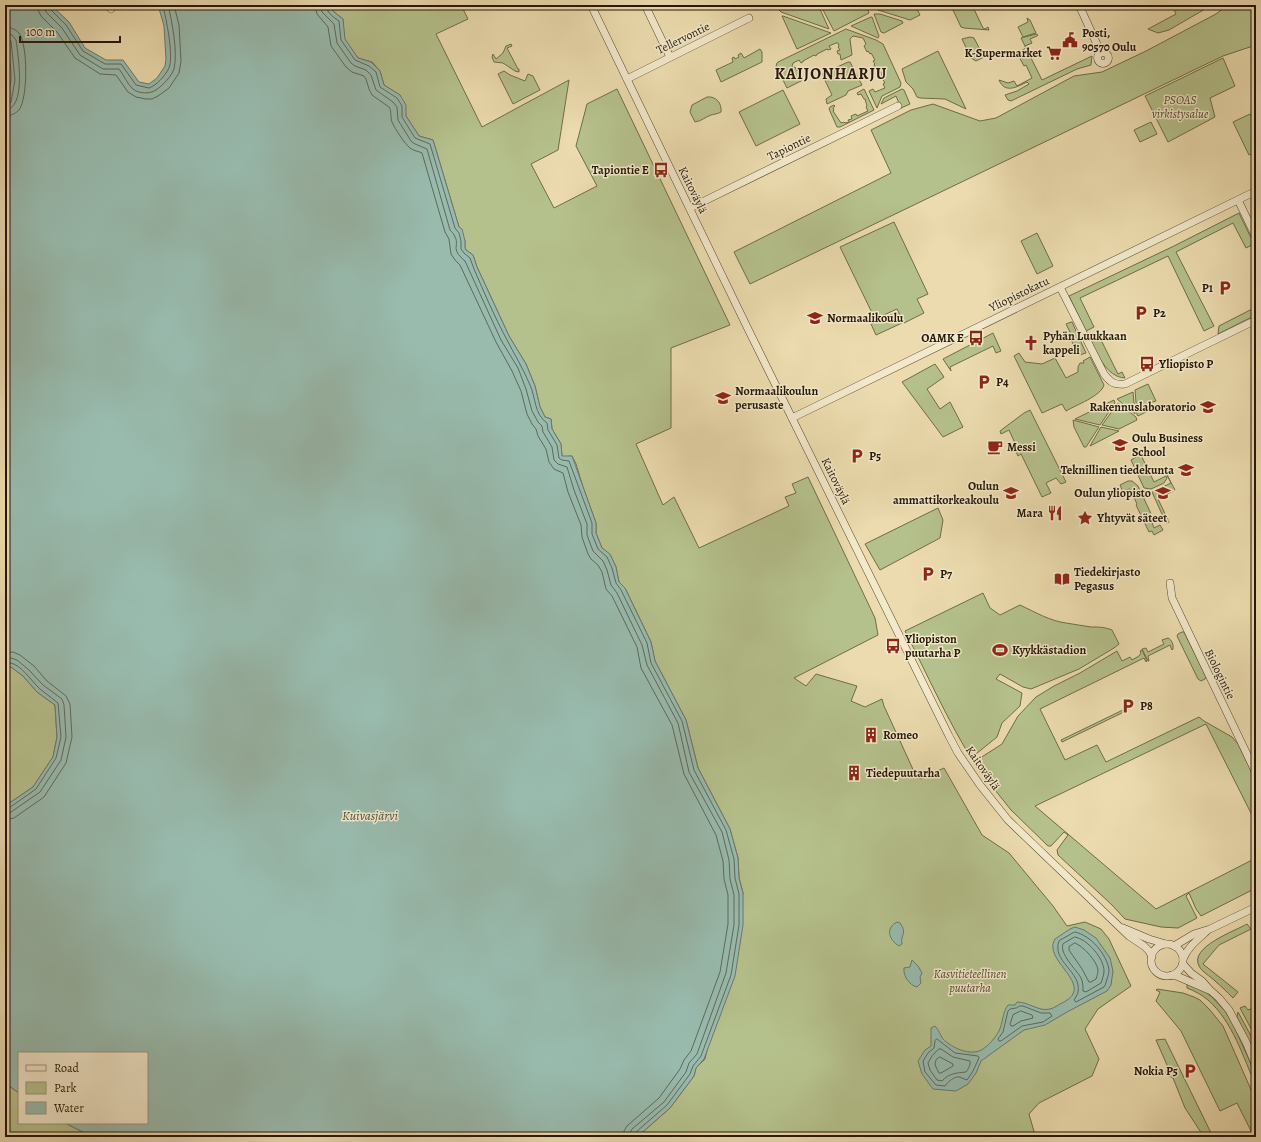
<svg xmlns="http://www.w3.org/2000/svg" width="1261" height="1142" viewBox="0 0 1261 1142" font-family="Alegreya,serif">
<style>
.green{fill:#b5c18c;stroke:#6e6c49}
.water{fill:#98bbae;stroke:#6a796b}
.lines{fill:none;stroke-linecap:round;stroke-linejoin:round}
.shore{stroke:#5f695a;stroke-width:1}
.minor-casing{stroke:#574830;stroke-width:8}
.minor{stroke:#f2e8ca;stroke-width:7}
.labels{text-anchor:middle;stroke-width:3;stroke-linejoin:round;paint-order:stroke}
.poi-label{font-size:12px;font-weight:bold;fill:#261706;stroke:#f2e8ca;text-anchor:start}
.street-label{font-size:12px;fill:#261706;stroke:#f2e8ca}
.park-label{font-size:12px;font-style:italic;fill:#514a2e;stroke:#f2e8ca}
.water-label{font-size:13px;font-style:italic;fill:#4e5041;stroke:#f2e8ca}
.district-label{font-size:16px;font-weight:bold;letter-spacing:1px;fill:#261706;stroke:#f2e8ca}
</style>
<rect width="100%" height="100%" fill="#ebdbae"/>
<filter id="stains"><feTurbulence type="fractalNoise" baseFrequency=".005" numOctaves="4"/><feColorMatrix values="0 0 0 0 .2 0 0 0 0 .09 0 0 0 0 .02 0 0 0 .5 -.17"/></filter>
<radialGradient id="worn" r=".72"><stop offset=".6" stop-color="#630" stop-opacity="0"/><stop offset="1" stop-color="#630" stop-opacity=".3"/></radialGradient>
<!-- green -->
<g class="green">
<polygon points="329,5 461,5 468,19 436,34 482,127 569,80 558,150 531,164 554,208 597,186 576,146 587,104 617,89 730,325 671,348 671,428 636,444 663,505 674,497 699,548 789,506 785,497 796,493 792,484 808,477 875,618 878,635 794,678 806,686 816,674 857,686 851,701 865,707 882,699 884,706 916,776 921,779 944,768 982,835 1009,853 1053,906 1067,926 1085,922 1101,929 1109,939 1131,986 1098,1009 1085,1029 1099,1059 1092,1076 1039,1103 1029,1114 1035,1135 1037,1137 637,1137 670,1108 694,1076 696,1068 705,1059 743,893 739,878 738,858 730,829 698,768 686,720 655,661 651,642 625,588 619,582 616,567 610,555 602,548 596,533 596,523 583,487 576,464 572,456 562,457 561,444 552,429 551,419 545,417 540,407 535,386 526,364 509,336 477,267 473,255 466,250 465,247 465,241 459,227 433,140 419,136 406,116 400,95 384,85 380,71 372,62 358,58 344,39 343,19 334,12"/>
<polygon points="782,5 813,5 819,7 829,29 781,12 778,9 778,7"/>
<polygon points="823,5 853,5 868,10 869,13 834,31 822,8"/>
<polygon points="889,5 918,5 917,9 920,15 910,20 878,10"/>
<polygon points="964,5 972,5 983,28 985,29 988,27 989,30 964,28 961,27 953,10"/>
<polygon points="1172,5 1212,5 1169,30 1158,33 1148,29 1176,14"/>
<polygon points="1228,5 1256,5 1256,45 1223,56 750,284 734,252 891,173 871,130 911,110 933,104 980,121 996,118 1074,76 1102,72 1146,51 1216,14"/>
<polygon points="874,14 880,14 902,21 903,23 884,33 881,32"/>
<polygon points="782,16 783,16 831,33 797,49"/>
<polygon points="871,17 872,17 879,36 878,38 851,26"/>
<polygon points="1027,18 1030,20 1036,33 1023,37 1018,27 1028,22"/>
<polygon points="846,29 876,40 883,44 901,83 900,87 882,96 877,108 869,91 873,89 875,92 885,88 883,84 885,83 881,77 882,76 881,72 879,73 878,70 876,70 874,65 875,64 873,61 875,60 871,53 870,54 868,51 867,52 864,46 866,44 863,38 853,36 850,39 852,55 841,60 840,54 838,54 837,51 840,50 838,47 839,46 838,43 836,43 829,46 831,49 828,50 827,49 817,54 817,55 815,56 814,55 803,61 803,62 801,63 799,60 793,63 793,64 792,65 793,68 795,67 797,71 799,70 800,72 799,73 800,76 802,76 803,80 787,88 776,66 777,63 778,62"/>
<path d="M 1036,34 L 1038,35 L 1037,36 L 1030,39 L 1032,43 L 1025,46 L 1042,80 L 1092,56 L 1091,65 L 1077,69 L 1011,101 L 1008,100 L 1005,95 L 1017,91 L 1029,84 L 1027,82 C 1017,87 1005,94 999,80 L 1008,83 L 1014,81 L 1017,86 L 1032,78 L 1026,65 L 1024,66 L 1017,53 L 1026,48 L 1021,38 Z"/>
<polygon points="970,37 974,38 984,57 976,61 971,58 962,39"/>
<polygon points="511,44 512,46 507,48 518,69 519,69 519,72 515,71 503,63 494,62 492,57 493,54 496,59 503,53 506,46"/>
<polygon points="760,49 762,52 762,62 721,82 716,70 733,62 732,58 734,57 735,59 739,57 738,55 741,53 744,58"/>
<polygon points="938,51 966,109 945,99 920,98 917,97 913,89 906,82 902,69"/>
<polygon points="1223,58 1235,86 1210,98 1215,117 1168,142 1145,96"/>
<polygon points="848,62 850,62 862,85 848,91 846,95 827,104 826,99 832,95 822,74"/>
<polygon points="504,71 510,75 525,81 528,74 533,76 540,90 513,104 498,74"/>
<polygon points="864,89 874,110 840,127 837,127 829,109 830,107 834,105 835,106 833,108 834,110 833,111 841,123 844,122 845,123 849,122 848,120 852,119 851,116 856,114 857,116 868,111 866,107 867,106 865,99 864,99 861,94 858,95 857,93"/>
<polygon points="902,89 904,90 910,104 901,108 896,96 881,104 884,98"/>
<polygon points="783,90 800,124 756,146 739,112"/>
<path d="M 707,97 C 716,96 722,103 721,112 C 717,114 715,114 711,115 C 705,117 702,121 695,122 L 690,112 L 692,105 Z"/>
<polygon points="1250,114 1256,126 1256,151 1249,155 1233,122"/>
<polygon points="1151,122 1157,134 1140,142 1134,130"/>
<polygon points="1239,213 1254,244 1246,248 1233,223 1176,252 1214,326 1204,331 1168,256 1080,298 1094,327 1086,331 1069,296 1174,246"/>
<polygon points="894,222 928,294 917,299 924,313 904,323 897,309 875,319 840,247"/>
<polygon points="1037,233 1053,266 1037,274 1021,241"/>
<polygon points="1256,307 1256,315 1218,334 1219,326"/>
<polygon points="897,312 902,323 876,335 871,324"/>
<polygon points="1071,322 1072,322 1086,353 1079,355 1077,353 1069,335 1071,334 1066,324"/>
<polygon points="993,333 1001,351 996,353 993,346 950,367 951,371 943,359"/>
<path d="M 1098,334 L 1118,374 L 1122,372 L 1125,378 C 1106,377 1097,353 1089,338 Z"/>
<path d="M 1019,353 L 1025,362 L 1042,364 L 1055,358 L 1066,378 L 1078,372 L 1078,367 L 1080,363 L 1084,363 L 1083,361 L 1090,357 L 1104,385 C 1101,396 1076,405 1066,411 L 1062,404 L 1042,413 L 1014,356 Z"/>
<polygon points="935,364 944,377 927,389 940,409 950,402 963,427 943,437 902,382"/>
<polygon points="1148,384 1156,401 1149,403 1150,406 1147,408 1148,411 1138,416 1137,415 1135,390"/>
<polygon points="1133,392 1135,414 1117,399"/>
<polygon points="1114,400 1115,403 1100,425 1075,419"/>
<polygon points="1118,403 1136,417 1137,420 1119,429 1102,425"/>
<polygon points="1030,410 1066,482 1061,484 1056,478 1046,483 1051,493 1042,497 1021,454 1018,456 1013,445 1015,443 1009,430 1001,434 1000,431 1024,413"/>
<polygon points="1073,420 1099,427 1086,447 1084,447 1074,427"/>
<polygon points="1101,427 1119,431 1090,446"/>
<polygon points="1138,449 1154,482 1166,476 1167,478 1164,483 1151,489 1144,488 1131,460 1136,457 1133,451"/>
<polygon points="1167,475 1175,490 1158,499 1169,522 1166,523 1152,492 1171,483"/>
<polygon points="1128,481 1132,481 1138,486 1153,518 1151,520 1154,528 1160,525 1163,530 1154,535 1152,531 1149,532 1136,505 1137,504 1130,489 1129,489 1123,492 1120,485"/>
<polygon points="938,508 943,520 940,538 880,570 865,544"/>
<path d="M 983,593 L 990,608 L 1000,615 L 1020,605 C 1035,612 1050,621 1066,623 C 1074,624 1083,626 1091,627 C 1099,627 1104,627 1112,630 L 1119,644 L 1114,648 L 1079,669 L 1031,689 L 1023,687 L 1000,674 L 996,679 L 1022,693 L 1020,706 L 1002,723 L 997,737 L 971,758 C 946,717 927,674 905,631 Z"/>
<polygon points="1182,632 1184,632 1206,677 1205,679 1201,681 1198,679 1177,636 1178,634"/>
<path d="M 1168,638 C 1171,639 1174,645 1173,649 L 1172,650 L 1170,645 L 1148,656 L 1149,661 L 1148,661 L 1142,649 L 1146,648 L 1148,652 L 1164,644 L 1162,640 Z"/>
<polygon points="1142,650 1147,661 1146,662 1144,658 1040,709 1065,760 1097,745 1106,762 1199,717 1204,721 1232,737 1238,744 1256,781 1256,823 1206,724 1035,806 1156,909 1256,858 1256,888 1201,916 1196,909 1189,893 1186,896 1197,918 1178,928 1161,927 1125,919 1112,905 1058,855 1057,850 1068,835 1064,832 1051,846 1048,846 1011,810 975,765 977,760 1002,744 1018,716 1036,697 1054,686 1080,673 1117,651 1122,661 1130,657 1132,660 1139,656 1141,653 1140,651"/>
<polygon points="11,667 23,676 37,692 55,705 57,737 53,757 33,787 5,806 5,671"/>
<polygon points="1127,708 1128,710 1062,742 1061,740"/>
<path d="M 1247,924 L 1251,929 L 1219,945 L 1203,964 L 1238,992 L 1233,998 C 1227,992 1221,986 1215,981 C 1210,976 1202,972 1199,966 C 1189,947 1235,931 1247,924 Z"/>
<path d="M 1187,983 L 1203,990 L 1212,997 L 1225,1011 L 1232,1022 L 1256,1075 L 1256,1086 C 1243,1057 1233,1022 1208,1000 C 1202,995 1195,991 1187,988 Z"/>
<polygon points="1157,989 1183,993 1194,997 1200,1000 1210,1010 1223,1026 1256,1101 1256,1137 1254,1137 1237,1103 1220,1111 1181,1031 1156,1001 1160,992 1156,990"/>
<polygon points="1245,1006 1248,1010 1256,1007 1256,1015 1251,1017 1256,1028 1256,1038 1240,1008"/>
<polygon points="1238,1012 1256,1045 1256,1057 1237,1017"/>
<polygon points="1165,1039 1213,1137 1200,1137 1202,1134 1185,1108 1173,1078 1166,1074 1167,1065 1156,1040"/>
<polygon points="5,1083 19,1093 19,1123 65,1123 93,1137 5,1137"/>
</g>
<!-- water -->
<g class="water">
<polygon points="5,5 51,5 69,22 85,48 106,60 123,60 139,82 149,84 157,78 165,66 166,59 164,26 158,5 329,5 334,12 343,19 345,39 358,58 371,62 380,71 384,85 400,95 406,105 406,116 419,136 433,140 459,227 462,229 465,241 465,248 466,250 473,255 477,267 509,336 526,364 535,386 540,407 545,417 551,419 552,429 561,444 562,456 572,456 596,523 596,533 602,548 610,554 616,567 619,582 625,588 651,642 655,661 686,720 698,768 730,829 738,858 739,878 743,893 743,925 735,976 704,1059 696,1068 694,1076 670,1108 637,1137 93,1137 65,1123 147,1123 147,1053 19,1053 19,1093 5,1083 5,806 33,787 53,757 57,737 55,705 37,692 23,676 11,667 5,671 5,118 7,101 11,80 11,71 5,29"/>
<path d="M 897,922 L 900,923 C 908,934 900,934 902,944 L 899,946 C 889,940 885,928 897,922 Z"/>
<path d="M 1075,927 L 1084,930 L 1096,938 L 1110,958 L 1113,971 L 1111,985 L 1107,991 L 1067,1012 L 1045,1025 L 1024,1030 L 981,1061 L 976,1073 L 968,1084 L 956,1091 L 933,1089 L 922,1074 L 918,1061 L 925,1050 L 931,1046 L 931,1028 L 935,1026 C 939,1030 940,1035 943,1039 C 952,1048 971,1057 983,1049 C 989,1045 995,1038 999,1031 C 1003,1023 1002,1013 1008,1005 L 1015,1005 L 1017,1002 C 1029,1002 1039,1012 1050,1009 C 1055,1008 1059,1004 1064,1002 C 1092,987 1054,966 1053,948 C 1052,945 1054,941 1055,939 L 1070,929 Z"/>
<path d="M 912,960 L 918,966 L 922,973 L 920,977 L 921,983 L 917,987 C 909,985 903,976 904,968 L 910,967 Z"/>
</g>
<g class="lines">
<!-- shore -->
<g class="shore">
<polyline points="38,5 38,10 41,16 57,32 75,58 100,74 116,75 128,92 136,97 146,99 152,99 158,96 169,88 179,73 181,61 179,25 174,5"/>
<path d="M 44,5 L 46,12 L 62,28 L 80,55 L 103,69 L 119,69 C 124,75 127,84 133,89 C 139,94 150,94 156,90 C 163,85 171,77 174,69 C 178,53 172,21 168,5"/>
<path d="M 49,5 L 50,9 L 66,25 L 83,51 L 105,64 L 121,64 L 136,85 L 149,88 C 157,85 165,76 169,68 C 174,55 166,19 163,5"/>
<path d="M 315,5 L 317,14 L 328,27 L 331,46 L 346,67 L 352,72 L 364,76 L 366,79 L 369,89 L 372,95 L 389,107 C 392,111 390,117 392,122 C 395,129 405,144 410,148 C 414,151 418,151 422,153 L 445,232 L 449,239 L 451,254 L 455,260 L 460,265 L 496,342 L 512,371 L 521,391 L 527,414 L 532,424 L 536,429 L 538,436 L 546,449 L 549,462 L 554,469 L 563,473 L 568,492 L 581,525 L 582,537 L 588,554 L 591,559 L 598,565 L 602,572 L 606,589 L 612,596 L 637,647 L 641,668 L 672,725 L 684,774 L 716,835 L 723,861 L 724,879 L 728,895 L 728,924 L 720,972 L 691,1051 L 684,1060 L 680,1069 L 659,1098 L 627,1126 L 624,1131 L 623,1137"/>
<path d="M 321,5 L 322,12 L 334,24 L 337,43 L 351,63 L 355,66 L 366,70 L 371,75 L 376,90 L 393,102 L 397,107 L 398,120 L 411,141 L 415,144 L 427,149 L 450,230 C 452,232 453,233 454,235 C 461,246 449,248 465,261 L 501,340 L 518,368 L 526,389 L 532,411 L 538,422 L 542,426 L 543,432 L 552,447 L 554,460 L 558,464 L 567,467 L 574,490 L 587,524 L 587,535 L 593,551 L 603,561 L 607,570 L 611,585 L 617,593 L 642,645 L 647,665 L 678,723 L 689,772 L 722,832 L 729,860 L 730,879 L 734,895 L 734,925 L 726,973 L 697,1054 L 689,1063 L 686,1072 L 664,1102 L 632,1129 L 630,1133 L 629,1137"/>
<path d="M 326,5 C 326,12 333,17 339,21 L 341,40 L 355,60 L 369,66 L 376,72 L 380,87 L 397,98 L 402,106 L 402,117 L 415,138 L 430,144 L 455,228 L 459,233 L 461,241 L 461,249 L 464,253 L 470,258 L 474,269 C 484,292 494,316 506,338 C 514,354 523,368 530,385 C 536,398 534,414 547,423 L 548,430 L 557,445 L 559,458 L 562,460 L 569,461 L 592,523 L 592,534 L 598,549 L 607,557 L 612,568 L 616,583 L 621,590 L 647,643 L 651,663 L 682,721 L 694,770 L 726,830 L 734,859 L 735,878 L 739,894 L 739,925 L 731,975 L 701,1056 L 693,1066 L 690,1074 L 667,1105 L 636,1132 L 634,1137"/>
<path d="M 5,27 C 10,27 15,29 19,33 C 28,45 28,98 19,110 C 15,114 10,116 5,116"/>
<path d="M 5,33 L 12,35 L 16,40 C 18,55 27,109 5,110"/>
<polyline points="5,38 8,38 11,41 15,80 11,102 9,104 5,105"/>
<polyline points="5,653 13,652 20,655 34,666 47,681 66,696 70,704 72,737 66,763 44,797 14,818 5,820"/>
<polyline points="5,660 11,658 17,660 29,670 43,685 62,699 64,705 66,737 61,760 40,792 11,812 5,814"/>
<path d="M 5,666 L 10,663 C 21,664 32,682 40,689 C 46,694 52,698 58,703 L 61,737 L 56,758 L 36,789 L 9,808 L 5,809"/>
<path d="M 1075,932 C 1090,935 1107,954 1109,970 C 1109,973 1108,976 1107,979 C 1106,982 1106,984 1104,987 L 1076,1002 L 1074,1000 C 1075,998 1078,994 1078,992 C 1082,972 1051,961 1059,941 Z"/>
<path d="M 1075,937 C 1087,939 1104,958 1104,971 C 1104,975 1102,980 1101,983 L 1086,992 L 1083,991 C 1083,986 1083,982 1081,978 C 1076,969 1059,954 1063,944 Z"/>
<path d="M 1075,943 C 1083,946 1097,961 1098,970 C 1098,973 1097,976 1096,979 L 1091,982 L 1089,982 L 1082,969 L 1069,950 L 1069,947 Z"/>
<polygon points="1020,1006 1023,1006 1041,1013 1050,1013 1052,1016 1043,1022 1022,1026 1001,1041 999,1041 998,1039 1003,1032 1008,1011 1010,1009 1016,1008"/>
<polygon points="1021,1011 1032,1015 1033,1018 1021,1021 1013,1026 1011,1026 1010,1024 1013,1015"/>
<path d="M 937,1039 L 955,1053 L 978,1056 L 979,1058 L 973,1071 L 967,1080 C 964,1079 962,1078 960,1077 C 954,1076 948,1082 945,1086 L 936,1085 L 925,1072 L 923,1061 L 928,1053 L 934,1048 L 935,1041 Z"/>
<path d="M 939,1049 L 941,1049 L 953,1057 L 970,1061 C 971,1065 968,1069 966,1072 C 957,1073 949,1073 942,1081 L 937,1080 L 930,1070 L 928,1063 L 932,1056 Z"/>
<polygon points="940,1057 953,1064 953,1066 941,1073 939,1073 936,1067 935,1064 936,1060"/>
</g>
<!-- minor casing -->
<g class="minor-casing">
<g id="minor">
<polyline points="107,5 111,9"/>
<polyline points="591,5 748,329 949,736 958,753 980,785 1008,820 1129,936 1144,946 1149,951 1152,957"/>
<polyline points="645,5 670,57"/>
<polyline points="1079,5 1101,53"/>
<circle cx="1103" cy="58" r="5.5"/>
<polyline points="627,79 749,18"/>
<polyline points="1238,200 1256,237"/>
<polyline points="690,208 898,106"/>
<path d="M 1060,287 L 1104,374 C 1111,383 1114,385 1125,384 L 1256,320"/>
<polyline points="792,418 1256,191"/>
<polyline points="1170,583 1172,598 1256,773"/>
<polyline points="1123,928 1149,939 1166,944"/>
<circle cx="1167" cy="960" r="16"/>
<polyline points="1174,946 1194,934 1210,929 1256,907"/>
<path d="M 1183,959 C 1188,947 1197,940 1207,931"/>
<polyline points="1183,964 1191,973 1202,981 1210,990 1219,998 1229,1010 1246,1042 1256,1066"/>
<polyline points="1172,975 1179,977 1209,990"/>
</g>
</g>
<!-- minor -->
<use href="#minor" class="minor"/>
</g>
<!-- icons -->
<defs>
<g id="civic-bare" transform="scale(1.2)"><path d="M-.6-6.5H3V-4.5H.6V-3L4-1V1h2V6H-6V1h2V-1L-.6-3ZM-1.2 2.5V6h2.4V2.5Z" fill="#8f2418" stroke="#f2e8ca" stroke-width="2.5" paint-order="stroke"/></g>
<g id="supermarket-bare" transform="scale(1.2)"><path d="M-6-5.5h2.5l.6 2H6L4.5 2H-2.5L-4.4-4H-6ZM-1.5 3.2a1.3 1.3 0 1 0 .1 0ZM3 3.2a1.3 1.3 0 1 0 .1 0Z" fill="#8f2418" stroke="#f2e8ca" stroke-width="2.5" paint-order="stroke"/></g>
<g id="bus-bare" transform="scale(1.2)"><path d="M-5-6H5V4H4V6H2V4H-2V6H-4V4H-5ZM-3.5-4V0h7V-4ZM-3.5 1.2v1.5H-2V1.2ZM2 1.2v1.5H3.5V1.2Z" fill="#8f2418" stroke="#f2e8ca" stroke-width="2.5" paint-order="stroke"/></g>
<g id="parking-bare" transform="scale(1.2)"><path d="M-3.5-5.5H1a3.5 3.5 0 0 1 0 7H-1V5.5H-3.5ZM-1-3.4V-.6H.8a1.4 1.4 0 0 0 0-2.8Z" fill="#8f2418" stroke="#f2e8ca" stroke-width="2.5" paint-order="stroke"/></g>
<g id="school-bare" transform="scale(1.2)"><path d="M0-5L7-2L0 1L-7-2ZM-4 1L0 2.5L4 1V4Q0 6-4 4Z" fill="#8f2418" stroke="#f2e8ca" stroke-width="2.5" paint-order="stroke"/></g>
<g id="church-bare" transform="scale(1.2)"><path d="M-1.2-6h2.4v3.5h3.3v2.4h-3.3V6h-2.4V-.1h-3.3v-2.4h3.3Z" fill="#8f2418" stroke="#f2e8ca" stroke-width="2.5" paint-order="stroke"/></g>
<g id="university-bare" transform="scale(1.2)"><path d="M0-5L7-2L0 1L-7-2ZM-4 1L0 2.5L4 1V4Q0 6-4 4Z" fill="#8f2418" stroke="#f2e8ca" stroke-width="2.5" paint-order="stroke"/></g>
<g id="cafe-bare" transform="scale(1.2)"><path d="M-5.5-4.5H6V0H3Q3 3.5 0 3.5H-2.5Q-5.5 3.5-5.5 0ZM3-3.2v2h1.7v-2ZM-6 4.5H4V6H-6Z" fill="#8f2418" stroke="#f2e8ca" stroke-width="2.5" paint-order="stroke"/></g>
<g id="restaurant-bare" transform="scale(1.2)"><path d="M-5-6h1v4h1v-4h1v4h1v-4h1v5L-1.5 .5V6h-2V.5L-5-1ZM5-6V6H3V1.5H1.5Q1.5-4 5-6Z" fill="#8f2418" stroke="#f2e8ca" stroke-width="2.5" paint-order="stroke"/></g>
<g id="sight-bare" transform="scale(1.2)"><path d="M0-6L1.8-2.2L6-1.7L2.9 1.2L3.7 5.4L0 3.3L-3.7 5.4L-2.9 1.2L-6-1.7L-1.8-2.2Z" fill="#8f2418" stroke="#f2e8ca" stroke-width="2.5" paint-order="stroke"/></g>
<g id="library-bare" transform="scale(1.2)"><path d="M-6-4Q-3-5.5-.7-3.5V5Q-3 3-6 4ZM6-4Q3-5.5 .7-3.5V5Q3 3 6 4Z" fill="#8f2418" stroke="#f2e8ca" stroke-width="2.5" paint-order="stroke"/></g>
<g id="stadium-bare" transform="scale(1.2)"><path d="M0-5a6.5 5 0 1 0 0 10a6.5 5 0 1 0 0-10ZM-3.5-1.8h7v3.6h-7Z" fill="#8f2418" stroke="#f2e8ca" stroke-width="2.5" paint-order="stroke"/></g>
<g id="building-bare" transform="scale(1.2)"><path d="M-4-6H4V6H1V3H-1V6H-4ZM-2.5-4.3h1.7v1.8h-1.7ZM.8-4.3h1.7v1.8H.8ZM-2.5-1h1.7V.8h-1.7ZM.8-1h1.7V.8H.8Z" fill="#8f2418" stroke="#f2e8ca" stroke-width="2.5" paint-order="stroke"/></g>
</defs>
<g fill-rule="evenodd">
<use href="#civic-bare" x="1070" y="40"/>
<use href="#supermarket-bare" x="1054" y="53"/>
<use href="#bus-bare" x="661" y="170"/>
<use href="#parking-bare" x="1225" y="288"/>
<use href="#parking-bare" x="1141" y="313"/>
<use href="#school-bare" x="815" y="318"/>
<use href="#bus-bare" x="976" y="338"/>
<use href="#church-bare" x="1031" y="343"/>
<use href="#bus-bare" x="1147" y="364"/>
<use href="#parking-bare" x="984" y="382"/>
<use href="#school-bare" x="723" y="398"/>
<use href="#university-bare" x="1208" y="407"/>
<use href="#university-bare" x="1120" y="445"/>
<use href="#cafe-bare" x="995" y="447"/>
<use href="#parking-bare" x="857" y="456"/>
<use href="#university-bare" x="1186" y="470"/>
<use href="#university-bare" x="1011" y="493"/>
<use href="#university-bare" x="1163" y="493"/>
<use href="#restaurant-bare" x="1055" y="513"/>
<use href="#sight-bare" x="1085" y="518"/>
<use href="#parking-bare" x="928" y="574"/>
<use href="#library-bare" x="1062" y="579"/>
<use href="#bus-bare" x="893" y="646"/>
<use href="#stadium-bare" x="1000" y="650"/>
<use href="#parking-bare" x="1128" y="706"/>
<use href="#building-bare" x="871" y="735"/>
<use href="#building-bare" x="854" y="773"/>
<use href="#parking-bare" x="1190" y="1071"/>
</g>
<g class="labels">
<!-- poi labels -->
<g class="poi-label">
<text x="1082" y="37">Posti,<tspan x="1082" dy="14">90570 Oulu</tspan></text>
<text x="1042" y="57" text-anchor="end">K-Supermarket</text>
<text x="649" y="174" text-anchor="end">Tapiontie E</text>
<text x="1213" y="292" text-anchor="end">P1</text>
<text x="1153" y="317">P2</text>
<text x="827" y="322">Normaalikoulu</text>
<text x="1043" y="340">Pyhän Luukkaan<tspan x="1043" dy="14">kappeli</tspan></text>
<text x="964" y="342" text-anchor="end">OAMK E</text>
<text x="1159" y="368">Yliopisto P</text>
<text x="996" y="386">P4</text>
<text x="735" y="395">Normaalikoulun<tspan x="735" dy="14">perusaste</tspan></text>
<text x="1196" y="411" text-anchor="end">Rakennuslaboratorio</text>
<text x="1132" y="442">Oulu Business<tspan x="1132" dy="14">School</tspan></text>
<text x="1007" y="451">Messi</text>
<text x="869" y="460">P5</text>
<text x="1174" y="474" text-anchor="end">Teknillinen tiedekunta</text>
<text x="999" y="490" text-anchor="end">Oulun<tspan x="999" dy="14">ammattikorkeakoulu</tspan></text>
<text x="1151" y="497" text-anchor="end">Oulun yliopisto</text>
<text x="1043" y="517" text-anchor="end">Mara</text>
<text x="1097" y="522">Yhtyvät säteet</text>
<text x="1074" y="576">Tiedekirjasto<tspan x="1074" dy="14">Pegasus</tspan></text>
<text x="940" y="578">P7</text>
<text x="905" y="643">Yliopiston<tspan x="905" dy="14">puutarha P</tspan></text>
<text x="1012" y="654">Kyykkästadion</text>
<text x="1140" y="710">P8</text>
<text x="883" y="739">Romeo</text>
<text x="866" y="777">Tiedepuutarha</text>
<text x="1178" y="1075" text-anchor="end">Nokia P5</text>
</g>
<!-- street labels -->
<g class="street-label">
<text transform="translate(683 38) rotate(-26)" y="4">Tellervontie</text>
<text transform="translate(789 147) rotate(-26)" y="4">Tapiontie</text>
<text transform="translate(693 190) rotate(64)" y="4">Kaitoväylä</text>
<text transform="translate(1019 294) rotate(-26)" y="4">Yliopistokatu</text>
<text transform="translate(836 481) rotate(64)" y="4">Kaitoväylä</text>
<text transform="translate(1220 674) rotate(64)" y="4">Biologintie</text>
<text transform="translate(983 768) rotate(55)" y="4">Kaitoväylä</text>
</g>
<!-- park labels -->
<g class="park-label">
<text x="1180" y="104">PSOAS<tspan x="1180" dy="14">virkistysalue</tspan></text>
<text x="970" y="978">Kasvitieteellinen<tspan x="970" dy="14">puutarha</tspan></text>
</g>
<!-- water labels -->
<g class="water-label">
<text x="370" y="820">Kuivasjärvi</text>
</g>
<!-- district labels -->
<g class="district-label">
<text x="831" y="79">KAIJONHARJU</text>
</g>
</g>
<!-- margin -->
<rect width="1261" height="1142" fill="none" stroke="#ebdbae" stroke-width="20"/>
<rect x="6" y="6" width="1249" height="1130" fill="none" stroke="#261706" stroke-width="2"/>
<rect x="10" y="10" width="1241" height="1122" fill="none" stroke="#261706"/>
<!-- legend -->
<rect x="18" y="1052" width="130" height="72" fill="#f2e8ca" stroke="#a0947c"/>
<rect x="26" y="1065" width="20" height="6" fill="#f2e8ca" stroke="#a0947c"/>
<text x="54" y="1072" font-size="12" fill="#261706">Road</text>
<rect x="26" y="1082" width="20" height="12" fill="#b5c18c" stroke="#a0947c"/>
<text x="54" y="1092" font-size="12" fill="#261706">Park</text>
<rect x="26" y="1102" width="20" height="12" fill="#98bbae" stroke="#a0947c"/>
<text x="54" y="1112" font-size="12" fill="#261706">Water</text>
<!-- scale -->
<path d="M20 36v6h100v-6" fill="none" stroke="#261706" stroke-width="2"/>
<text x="26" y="36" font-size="12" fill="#261706" stroke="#f2e8ca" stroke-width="3" paint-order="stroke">100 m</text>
<rect width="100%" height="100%" filter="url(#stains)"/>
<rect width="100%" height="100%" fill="url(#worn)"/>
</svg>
